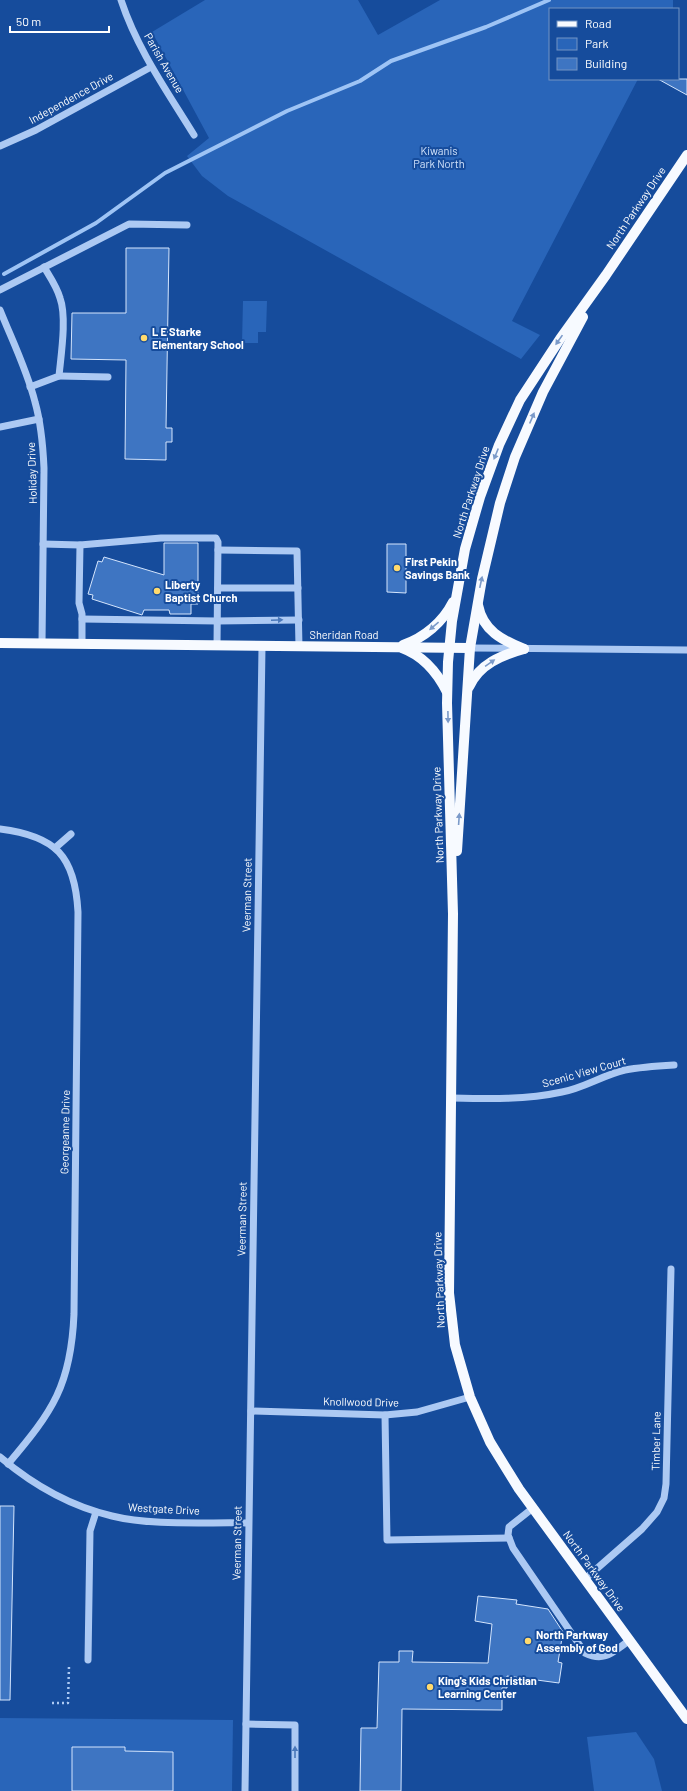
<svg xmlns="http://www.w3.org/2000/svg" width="687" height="1791" viewBox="0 0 687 1791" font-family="Barlow,sans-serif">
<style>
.green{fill:#2965b9}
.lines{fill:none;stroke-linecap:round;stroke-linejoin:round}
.stream{stroke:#9ec4f5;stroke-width:4}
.building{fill:#3e75c2;stroke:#d4e5fd}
.path{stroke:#acc9f3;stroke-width:2.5;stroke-dasharray:2 3;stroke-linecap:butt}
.minor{stroke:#acc9f3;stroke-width:7}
.major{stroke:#f7faff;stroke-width:10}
.oneway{fill:#7b9ac9}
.oneway2{fill:#4a78ba}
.poi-dot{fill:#ffda6d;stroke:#164c9c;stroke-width:1.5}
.labels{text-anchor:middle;stroke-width:4;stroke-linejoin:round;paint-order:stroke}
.street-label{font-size:11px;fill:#fff;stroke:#164c9c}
.park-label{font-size:11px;fill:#d4e5fd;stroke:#164c9c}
.poi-label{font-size:11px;font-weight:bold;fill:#fff;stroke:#164c9c;text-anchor:start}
</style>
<rect width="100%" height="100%" fill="#164c9c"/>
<!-- green -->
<g class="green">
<polygon points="205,0 358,0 378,35 440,0 673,0 673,9 550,9 550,79 638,79 512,321 540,335 521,359 228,196 202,176 187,156 209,138 152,32"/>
<polygon points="243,301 267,301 266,332 258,332 258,343 242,343"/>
<polygon points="0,1718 233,1720 232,1791 0,1791"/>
<polygon points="636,1732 654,1759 662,1791 594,1791 587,1737"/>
</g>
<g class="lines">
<!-- stream -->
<polyline class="stream" points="4,274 96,223 165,173 287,111 360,81 391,61 486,27 549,0"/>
</g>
<!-- building -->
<g class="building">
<polygon points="658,79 687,79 687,95"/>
<polygon points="126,248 169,248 166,428 172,428 172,442 166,442 166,460 125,459 126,360 71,359 72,313 126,313"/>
<polygon points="164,543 198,543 198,604 191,604 191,614 170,614 169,610 144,610 142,615 92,599 93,595 88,594 98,561 102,562 104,557 164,575"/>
<polygon points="387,544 406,544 406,593 387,592"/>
<polygon points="0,1506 14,1506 10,1700 0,1700"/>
<polygon points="478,1596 517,1600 516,1604 548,1609 563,1632 558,1662 562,1663 559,1683 507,1676 507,1688 502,1688 502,1710 402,1709 401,1791 360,1791 361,1728 377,1728 379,1662 399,1662 399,1651 413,1651 412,1662 488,1663 492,1624 475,1621"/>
<polygon points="72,1747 125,1747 125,1751 173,1752 173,1791 72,1791"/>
</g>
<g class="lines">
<!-- path -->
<polyline class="path" points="52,1703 68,1703 69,1666"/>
<!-- minor -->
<g class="minor">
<path d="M 121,0 C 137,49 167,91 194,135"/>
<polyline points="0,146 36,130 151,67"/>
<polyline points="0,290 129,224 187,225"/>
<path d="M 0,310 C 12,340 27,370 35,402 C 41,423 43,446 44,468 L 42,643"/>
<polyline points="59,376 108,377"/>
<path d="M 30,387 L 59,376 C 61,355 67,317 60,298 C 57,287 50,277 44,267"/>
<polyline points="0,427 39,419"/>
<polyline points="43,544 80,545 161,538 216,538 218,542 217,646"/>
<polyline points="80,545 79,603 82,614 82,644"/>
<polyline points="218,550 297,551 299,647"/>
<polyline points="218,588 298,588"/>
<polyline points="82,619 217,621 299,620"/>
<polyline points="470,648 687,650"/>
<path d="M 0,829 C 56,836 75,856 78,912 L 74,1314 C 71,1385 53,1411 8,1464"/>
<polyline points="55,848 71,834"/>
<path d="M 452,1098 C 489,1099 525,1100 562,1092 C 584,1088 603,1075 625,1070 C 641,1067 657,1066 674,1065"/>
<polyline points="251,1411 385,1415 417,1412 470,1397"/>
<polyline points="385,1415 387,1540 509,1538"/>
<path d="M 0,1457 C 33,1485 69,1506 112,1516 C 152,1526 206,1522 248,1523"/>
<path d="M 533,1508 L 509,1527 L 508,1535 L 513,1548 L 585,1653 C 605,1663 614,1651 630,1640"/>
<polyline points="585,1579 642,1529 657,1512 664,1498 666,1484 671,1269"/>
<polyline points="88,1660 90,1531 96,1512"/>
<polyline points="246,1724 295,1725 295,1791"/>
<polyline points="245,1791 262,647"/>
</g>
<!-- major -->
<g class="major">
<polyline points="687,155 606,275 560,339 520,400 499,445 480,497 465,549 452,621 448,662 447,703 453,914 449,1293 455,1345 470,1397 490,1442 519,1489 687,1719"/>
<path d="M 478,605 C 483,631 502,640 524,649"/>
<polyline points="0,643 470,648"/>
<path d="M 403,645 C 424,638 443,622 453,602"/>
<path d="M 402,648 C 424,656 437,672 447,692"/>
<path d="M 469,687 C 479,664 502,655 524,649"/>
<polyline points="457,851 470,648 482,579 500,503 515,457 543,392 583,317"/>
</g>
</g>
<!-- one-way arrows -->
<defs><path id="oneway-solid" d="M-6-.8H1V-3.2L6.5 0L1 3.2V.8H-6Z"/></defs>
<g class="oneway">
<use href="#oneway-solid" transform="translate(559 340) rotate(125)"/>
<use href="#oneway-solid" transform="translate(532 418) rotate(-67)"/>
<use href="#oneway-solid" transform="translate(496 454) rotate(112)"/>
<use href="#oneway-solid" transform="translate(481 582) rotate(-78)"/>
<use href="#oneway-solid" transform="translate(434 626) rotate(140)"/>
<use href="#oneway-solid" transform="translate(490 663) rotate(-35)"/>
<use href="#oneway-solid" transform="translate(448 717) rotate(89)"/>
<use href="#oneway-solid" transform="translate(459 819) rotate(-86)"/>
</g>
<g class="oneway2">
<use href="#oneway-solid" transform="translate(277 620) rotate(-2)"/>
<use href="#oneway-solid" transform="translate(295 1752) rotate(-90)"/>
</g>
<!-- markers -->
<g class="poi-dot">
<circle cx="144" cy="338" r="4"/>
<circle cx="397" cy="568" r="4"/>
<circle cx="157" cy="591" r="4"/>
<circle cx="528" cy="1641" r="4"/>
<circle cx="430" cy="1687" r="4"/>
</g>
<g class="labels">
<!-- street labels -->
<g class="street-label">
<text transform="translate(164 63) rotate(60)" y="4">Parish Avenue</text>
<text transform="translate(71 98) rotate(-29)" y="4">Independence Drive</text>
<text transform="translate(636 208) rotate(-56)" y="4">North Parkway Drive</text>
<text transform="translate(32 473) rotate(-92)" y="4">Holiday Drive</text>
<text transform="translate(471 492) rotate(-72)" y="4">North Parkway Drive</text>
<text x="344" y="639">Sheridan Road</text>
<text transform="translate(438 815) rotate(-92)" y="4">North Parkway Drive</text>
<text transform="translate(247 895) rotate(-89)" y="4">Veerman Street</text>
<text transform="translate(584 1072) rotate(-16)" y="4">Scenic View Court</text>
<text transform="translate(65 1132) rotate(-89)" y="4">Georgeanne Drive</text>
<text transform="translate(242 1219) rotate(-89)" y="4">Veerman Street</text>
<text transform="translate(439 1280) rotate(-92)" y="4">North Parkway Drive</text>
<text transform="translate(361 1402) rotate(1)" y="4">Knollwood Drive</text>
<text transform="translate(656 1441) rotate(-89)" y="4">Timber Lane</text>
<text transform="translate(164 1509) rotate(3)" y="4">Westgate Drive</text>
<text transform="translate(237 1543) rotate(-89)" y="4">Veerman Street</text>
<text transform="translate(594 1571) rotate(54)" y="4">North Parkway Drive</text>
</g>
<!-- park labels -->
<g class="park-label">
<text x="439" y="155">Kiwanis<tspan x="439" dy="13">Park North</tspan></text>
</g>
<!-- poi labels -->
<g class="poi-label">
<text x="152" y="336">L E Starke<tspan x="152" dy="13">Elementary School</tspan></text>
<text x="405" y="566">First Pekin<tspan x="405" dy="13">Savings Bank</tspan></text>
<text x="165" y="589">Liberty<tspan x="165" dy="13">Baptist Church</tspan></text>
<text x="536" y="1639">North Parkway<tspan x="536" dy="13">Assembly of God</tspan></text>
<text x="438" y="1685">King's Kids Christian<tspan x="438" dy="13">Learning Center</tspan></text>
</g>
</g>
<!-- legend -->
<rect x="549" y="8" width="130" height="72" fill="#164c9c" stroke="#7394c4"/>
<rect x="557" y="21" width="20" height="6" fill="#f7faff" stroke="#7394c4"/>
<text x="585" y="28" font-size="12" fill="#ffffff">Road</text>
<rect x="557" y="38" width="20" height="12" fill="#2965b9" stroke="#7394c4"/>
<text x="585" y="48" font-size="12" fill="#ffffff">Park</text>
<rect x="557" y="58" width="20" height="12" fill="#3e75c2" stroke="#7394c4"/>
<text x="585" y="68" font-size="12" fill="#ffffff">Building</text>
<!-- scale -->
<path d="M10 26v6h99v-6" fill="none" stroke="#ffffff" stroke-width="2"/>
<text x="16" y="26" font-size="12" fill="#ffffff" stroke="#164c9c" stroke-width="3" paint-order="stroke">50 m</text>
</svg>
